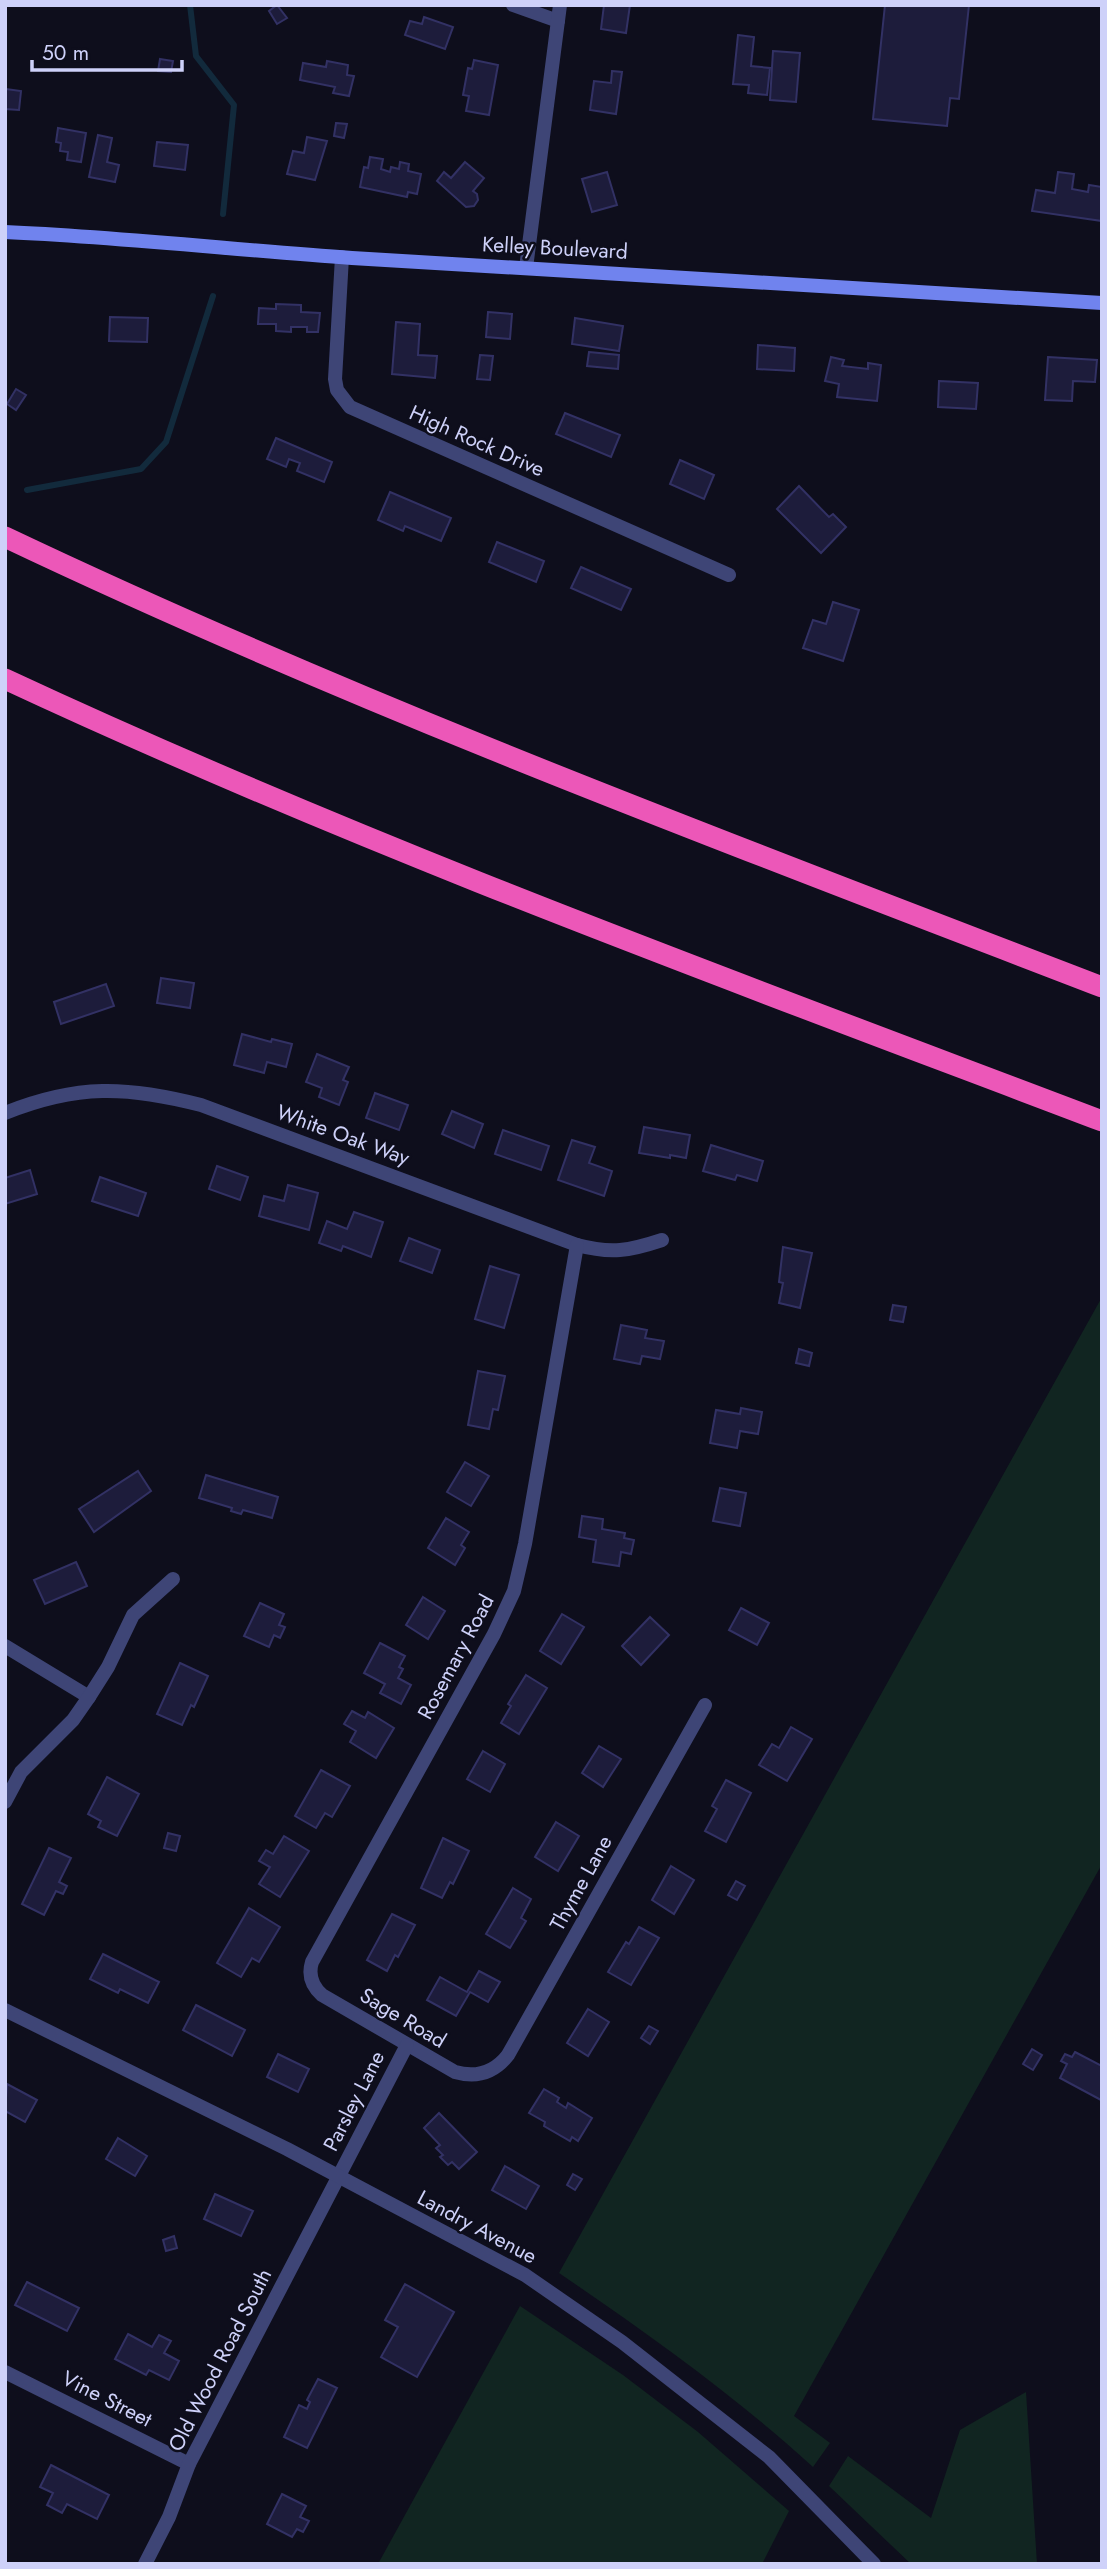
<svg xmlns="http://www.w3.org/2000/svg" width="1107" height="2569" viewBox="0 0 1107 2569" font-family="Jost,sans-serif">
<style>
.green{fill:#112521}
.lines{fill:none;stroke-linecap:round;stroke-linejoin:round}
.stream{stroke:#122a3c;stroke-width:6}
.building{fill:#1d1c3b;stroke:#323164;stroke-width:2}
.minor{stroke:#3e4576;stroke-width:14}
.tertiary{stroke:#3e4576;stroke-width:14}
.secondary{stroke:#7083ee;stroke-width:14}
.motorway{stroke:#ec57b8;stroke-width:21}
.labels{text-anchor:middle;stroke-width:5;stroke-linejoin:round;paint-order:stroke}
.street-label{font-size:21px;fill:#ced1f9;stroke:#0e0e1c}
</style>
<rect width="100%" height="100%" fill="#0e0e1c"/>
<!-- green -->
<g class="green">
<path d="M 1102,1297 L 1102,1864 L 794,2416 L 830,2443 L 813,2467 C 734,2395 647,2333 559,2273 Z"/>
<polygon points="520,2306 623,2375 698,2432 789,2511 762,2564 378,2564"/>
<polygon points="1026,2392 1037,2564 911,2564 829,2486 848,2456 931,2518 960,2430"/>
</g>
<g class="lines">
<!-- stream -->
<g class="stream">
<polyline points="190,5 196,56 234,105 223,214"/>
<polyline points="27,490 141,469 166,442 213,296"/>
</g>
</g>
<!-- building -->
<g class="building">
<polygon points="277,5 287,18 277,24 269,11"/>
<polygon points="604,5 630,5 626,33 601,29"/>
<polygon points="885,5 969,5 959,99 950,98 947,126 873,119"/>
<polygon points="424,17 453,27 445,49 405,35 410,21 422,24"/>
<polygon points="738,35 754,37 751,66 770,68 767,95 748,93 749,85 733,84"/>
<polygon points="773,51 800,53 796,102 770,100"/>
<polygon points="160,59 173,61 171,72 158,71"/>
<polygon points="474,60 498,65 489,115 466,111 469,96 463,95 468,68 472,69"/>
<polygon points="327,61 348,65 347,75 354,76 349,96 333,93 335,87 300,80 303,63 326,67"/>
<polygon points="612,71 622,72 616,114 590,110 594,81 611,83"/>
<polygon points="6,89 21,91 19,110 5,109"/>
<polygon points="336,123 347,124 344,138 334,136"/>
<polygon points="58,128 86,133 81,162 67,160 68,152 60,151 61,143 56,142"/>
<polygon points="98,135 112,138 107,162 119,165 115,182 89,177"/>
<polygon points="307,137 327,141 315,180 287,174 293,151 304,153"/>
<polygon points="157,142 188,145 185,170 154,166"/>
<polygon points="370,157 383,159 381,169 390,172 391,167 399,169 400,162 409,164 408,171 421,174 417,194 408,192 407,197 360,187 364,167 368,168"/>
<polygon points="465,162 484,178 473,191 477,194 478,200 474,206 466,207 437,181 444,172 451,178"/>
<polygon points="607,172 617,205 592,212 582,179"/>
<polygon points="1058,172 1074,174 1072,189 1088,192 1089,185 1102,187 1102,221 1032,211 1036,190 1055,193"/>
<polygon points="276,304 301,305 301,312 320,313 318,332 307,332 307,327 291,327 291,332 276,331 276,324 258,324 259,308 276,309"/>
<polygon points="488,312 512,314 510,339 486,337"/>
<polygon points="110,317 148,318 147,342 109,341"/>
<polygon points="575,318 623,326 619,351 572,344"/>
<polygon points="396,322 420,324 418,355 437,356 435,378 392,374"/>
<polygon points="758,345 795,348 794,371 757,369"/>
<polygon points="589,352 619,355 618,369 587,366"/>
<polygon points="480,355 493,356 490,380 477,379"/>
<polygon points="831,357 844,360 842,366 868,369 868,363 881,365 877,401 837,397 839,384 825,381"/>
<polygon points="1048,357 1097,360 1095,382 1073,381 1072,401 1045,400"/>
<polygon points="939,381 978,383 976,409 938,407"/>
<polygon points="16,389 26,395 16,410 7,404"/>
<polygon points="565,413 620,435 611,457 556,434"/>
<polygon points="276,438 332,462 324,482 297,471 300,463 289,459 286,467 267,459"/>
<polygon points="680,460 714,475 704,499 670,484"/>
<polygon points="799,486 829,517 833,514 846,527 821,553 777,509"/>
<polygon points="390,492 451,518 441,541 405,526 403,531 378,520"/>
<polygon points="497,542 544,561 536,582 489,562"/>
<polygon points="581,567 631,589 621,610 571,588"/>
<polygon points="833,602 859,610 843,661 803,648 813,620 826,624"/>
<polygon points="161,978 194,983 190,1008 157,1003"/>
<polygon points="106,984 114,1006 61,1024 54,1002"/>
<polygon points="242,1034 271,1042 272,1039 292,1044 286,1067 267,1062 264,1073 234,1065"/>
<polygon points="317,1054 349,1067 343,1080 348,1082 339,1105 319,1097 322,1088 306,1082"/>
<polygon points="375,1093 408,1105 399,1130 366,1118"/>
<polygon points="452,1111 483,1124 474,1148 442,1134"/>
<polygon points="644,1127 690,1135 686,1158 670,1155 670,1158 639,1153"/>
<polygon points="503,1130 549,1146 541,1170 495,1154"/>
<polygon points="572,1140 595,1147 589,1163 612,1171 604,1196 558,1180"/>
<polygon points="711,1145 763,1161 757,1181 737,1175 735,1180 703,1171"/>
<polygon points="217,1166 248,1177 240,1200 209,1189"/>
<polygon points="30,1170 37,1194 5,1204 5,1178"/>
<polygon points="100,1177 146,1193 138,1216 92,1201"/>
<polygon points="288,1185 318,1193 309,1230 259,1216 264,1196 284,1201"/>
<polygon points="354,1212 383,1222 371,1257 343,1246 341,1251 319,1243 327,1221 347,1229"/>
<polygon points="409,1238 440,1250 432,1273 400,1261"/>
<polygon points="783,1247 812,1253 800,1308 779,1303 783,1283 779,1282"/>
<polygon points="490,1266 519,1275 504,1328 475,1319"/>
<polygon points="893,1305 906,1307 903,1322 890,1320"/>
<polygon points="621,1325 647,1330 645,1338 664,1341 660,1359 642,1356 640,1364 614,1359"/>
<polygon points="799,1349 812,1353 809,1366 796,1363"/>
<polygon points="478,1371 505,1376 498,1410 493,1409 489,1429 468,1425"/>
<polygon points="741,1408 762,1412 758,1434 740,1431 737,1448 710,1443 716,1410 740,1414"/>
<polygon points="465,1462 489,1476 471,1506 447,1492"/>
<polygon points="138,1471 151,1491 94,1532 79,1509"/>
<polygon points="206,1475 278,1497 272,1518 243,1510 241,1514 231,1511 232,1508 199,1498"/>
<polygon points="720,1488 746,1493 740,1526 713,1521"/>
<polygon points="582,1516 603,1519 602,1529 625,1533 624,1538 634,1540 631,1554 621,1552 619,1566 593,1562 596,1540 579,1537"/>
<polygon points="446,1518 469,1532 461,1545 465,1548 455,1565 428,1548"/>
<polygon points="76,1562 87,1586 45,1604 34,1580"/>
<polygon points="423,1597 445,1611 428,1639 406,1625"/>
<polygon points="260,1603 284,1614 279,1625 285,1627 280,1638 274,1635 269,1647 244,1636"/>
<polygon points="741,1608 769,1623 757,1645 729,1630"/>
<polygon points="562,1614 584,1627 561,1664 540,1651"/>
<polygon points="650,1617 669,1635 641,1665 622,1646"/>
<polygon points="380,1643 405,1656 399,1667 403,1669 398,1678 411,1685 401,1704 380,1693 385,1684 364,1673"/>
<polygon points="180,1663 208,1676 194,1707 191,1705 182,1725 157,1714"/>
<polygon points="526,1675 547,1688 519,1734 501,1723 511,1706 508,1704"/>
<polygon points="352,1711 365,1718 368,1712 394,1728 376,1758 350,1742 356,1731 344,1724"/>
<polygon points="791,1727 812,1739 787,1781 759,1765 772,1744 779,1748"/>
<polygon points="599,1746 621,1759 603,1787 582,1773"/>
<polygon points="483,1751 505,1764 490,1792 467,1779"/>
<polygon points="321,1770 350,1786 332,1817 325,1813 316,1828 295,1816"/>
<polygon points="107,1777 139,1794 117,1836 98,1827 101,1821 88,1814"/>
<polygon points="726,1780 751,1793 726,1842 705,1831 717,1809 712,1806"/>
<polygon points="556,1822 579,1836 558,1871 535,1857"/>
<polygon points="168,1833 180,1836 176,1851 164,1848"/>
<polygon points="284,1836 309,1851 280,1897 259,1884 270,1867 259,1861 266,1850 273,1854"/>
<polygon points="443,1838 469,1851 453,1884 450,1882 442,1898 421,1888"/>
<polygon points="49,1848 71,1858 59,1882 67,1886 63,1894 56,1891 44,1915 22,1904"/>
<polygon points="671,1866 694,1880 674,1914 652,1900"/>
<polygon points="736,1881 745,1886 737,1900 728,1895"/>
<polygon points="513,1888 531,1899 521,1918 526,1921 510,1948 486,1934"/>
<polygon points="249,1908 280,1927 259,1962 252,1958 241,1977 217,1963"/>
<polygon points="392,1914 415,1925 398,1957 395,1955 387,1971 367,1960"/>
<polygon points="639,1927 659,1938 631,1985 608,1972 626,1942 629,1944"/>
<polygon points="103,1954 159,1982 148,2003 120,1989 118,1993 90,1979"/>
<polygon points="479,1971 500,1982 488,2002 470,1992 456,2016 427,2000 440,1977 467,1992"/>
<polygon points="196,2005 245,2030 232,2056 183,2030"/>
<polygon points="588,2009 609,2022 588,2056 567,2043"/>
<polygon points="649,2026 658,2031 650,2044 641,2038"/>
<polygon points="1032,2049 1042,2055 1033,2070 1023,2064"/>
<polygon points="1075,2052 1102,2066 1101,2100 1060,2078 1067,2064 1061,2061 1065,2054 1072,2057"/>
<polygon points="278,2054 309,2069 298,2092 267,2077"/>
<polygon points="7,2084 37,2100 25,2122 5,2111"/>
<polygon points="544,2089 559,2098 557,2102 566,2108 568,2103 592,2118 578,2141 572,2137 570,2141 544,2126 545,2122 529,2113"/>
<polygon points="439,2113 477,2152 459,2169 452,2162 448,2165 440,2157 443,2155 436,2148 440,2145 424,2128"/>
<polygon points="118,2138 147,2156 135,2176 106,2159"/>
<polygon points="505,2166 539,2186 526,2209 492,2190"/>
<polygon points="573,2174 582,2179 575,2190 567,2185"/>
<polygon points="215,2194 253,2211 241,2236 204,2219"/>
<polygon points="174,2236 177,2248 166,2251 163,2240"/>
<polygon points="27,2282 79,2308 67,2331 15,2305"/>
<polygon points="405,2284 454,2312 417,2377 381,2357 398,2327 385,2320"/>
<polygon points="128,2334 152,2347 159,2335 171,2341 164,2353 179,2361 169,2380 149,2370 146,2375 115,2359"/>
<polygon points="318,2379 337,2388 307,2448 284,2437 299,2405 307,2409 310,2402 307,2400"/>
<polygon points="51,2465 109,2495 97,2519 67,2504 62,2513 47,2505 53,2493 40,2487"/>
<polygon points="282,2494 306,2506 300,2517 309,2521 303,2532 297,2529 292,2537 267,2524"/>
</g>
<g class="lines">
<!-- minor -->
<g class="minor">
<polyline points="513,5 558,21"/>
<polyline points="342,257 335,379 337,390 350,407 729,575"/>
<polyline points="526,268 560,5"/>
<path d="M 5,1113 C 77,1084 127,1086 201,1105 L 577,1245 C 611,1254 629,1251 662,1240"/>
<path d="M 577,1245 L 525,1544 L 514,1591 L 494,1634 L 312,1962 C 308,1975 312,1986 322,1995 L 455,2072 C 476,2078 494,2073 508,2055 L 705,1705"/>
<polyline points="5,1646 89,1697"/>
<polyline points="5,1802 21,1772 73,1720 89,1697 108,1667 133,1615 173,1579"/>
<polyline points="5,2372 189,2464"/>
<polyline points="145,2564 169,2517 189,2464 407,2045"/>
</g>
<!-- tertiary -->
<polyline class="tertiary" points="5,2010 287,2149 525,2275 622,2342 769,2457 874,2564"/>
<!-- secondary -->
<path class="secondary" d="M 5,232 C 121,237 236,250 352,258 C 602,275 852,286 1102,303"/>
<!-- motorway -->
<g class="motorway">
<path d="M 5,537 C 363,707 733,845 1102,987"/>
<path d="M 5,679 C 363,846 733,981 1102,1121"/>
</g>
</g>
<g class="labels">
<!-- street labels -->
<g class="street-label">
<text transform="translate(555 248) rotate(3)" y="7">Kelley Boulevard</text>
<text transform="translate(477 441) rotate(24)" y="7">High Rock Drive</text>
<text transform="translate(343 1135) rotate(20)" y="7">White Oak Way</text>
<text transform="translate(456 1657) rotate(-62)" y="7">Rosemary Road</text>
<text transform="translate(581 1883) rotate(-61)" y="7">Thyme Lane</text>
<text transform="translate(403 2018) rotate(31)" y="7">Sage Road</text>
<text transform="translate(354 2101) rotate(-63)" y="7">Parsley Lane</text>
<text transform="translate(477 2227) rotate(28)" y="7">Landry Avenue</text>
<text transform="translate(220 2360) rotate(-63)" y="7">Old Wood Road South</text>
<text transform="translate(107 2399) rotate(27)" y="7">Vine Street</text>
</g>
</g>
<!-- border -->
<rect width="1107" height="2569" fill="none" stroke="#ced1f9" stroke-width="14"/>
<!-- scale -->
<path d="M32 60v10h150v-10" fill="none" stroke="#ced1f9" stroke-width="3.5"/>
<text x="42" y="60" font-size="21" fill="#ced1f9" stroke="#0e0e1c" stroke-width="5" paint-order="stroke">50 m</text>
</svg>
